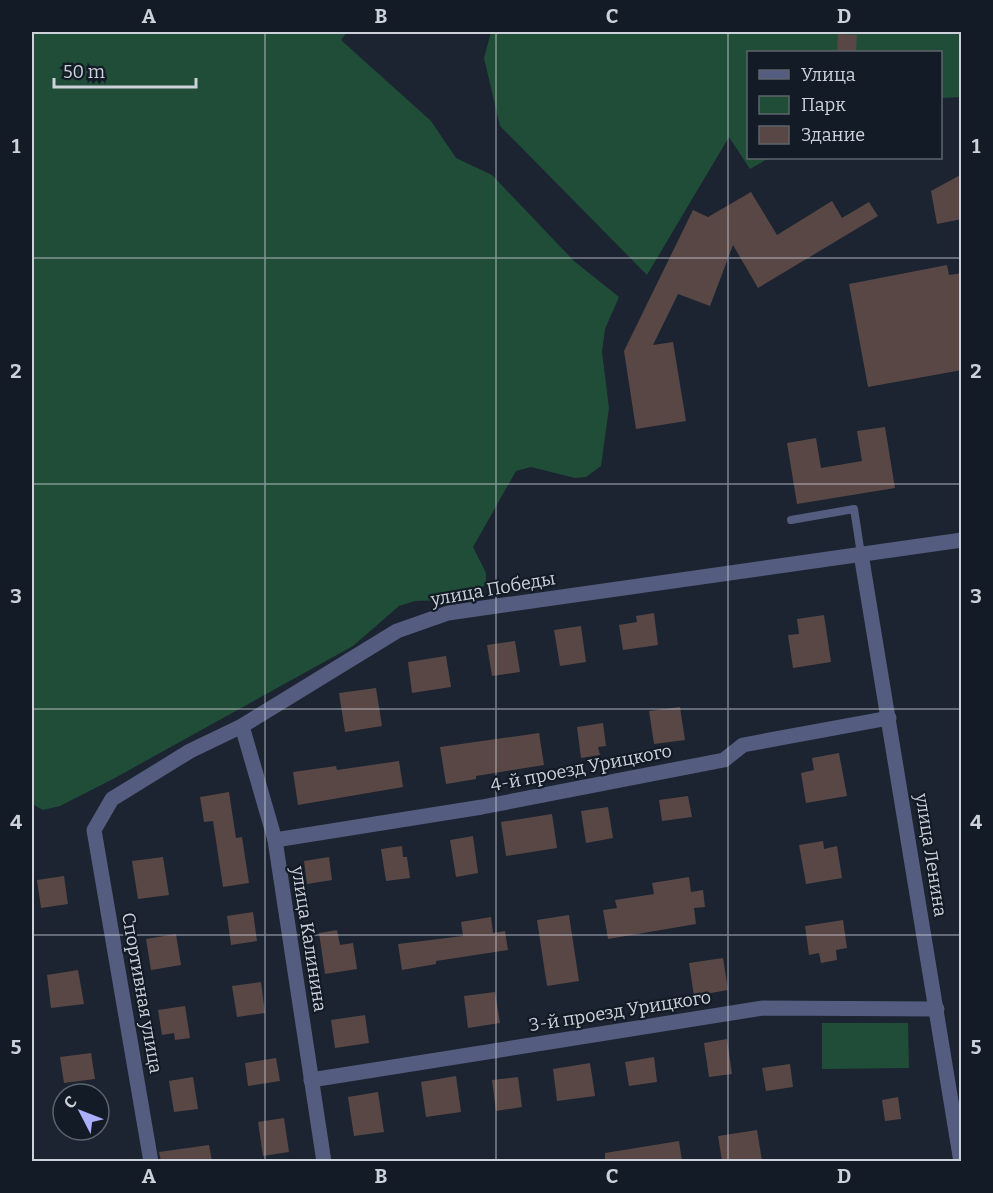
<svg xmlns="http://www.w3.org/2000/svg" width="993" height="1193" viewBox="0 0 993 1193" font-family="Bitter,serif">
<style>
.green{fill:#204d37}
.building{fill:#594745}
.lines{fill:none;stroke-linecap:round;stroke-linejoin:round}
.service{stroke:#545c7f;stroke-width:8}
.minor{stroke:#545c7f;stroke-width:15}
.grid{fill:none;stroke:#cdd2da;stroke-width:1.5;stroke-opacity:0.55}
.labels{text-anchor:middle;stroke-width:4.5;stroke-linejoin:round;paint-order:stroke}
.street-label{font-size:18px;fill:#cdd2da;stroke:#121b26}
.neatline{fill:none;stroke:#cdd2da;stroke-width:2}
.grid-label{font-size:20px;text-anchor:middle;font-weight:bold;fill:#cdd2da}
</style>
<rect width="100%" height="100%" fill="#1b2430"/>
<!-- green -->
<g class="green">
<polygon points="32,32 347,32 341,40 431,121 456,158 492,175 574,261 619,297 605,329 602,352 609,408 601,466 586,477 575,478 531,467 516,471 473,547 486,573 486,585 468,593 445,600 415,601 399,606 353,646 113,779 60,806 43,810 32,804"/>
<polygon points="491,32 961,32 961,82 959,83 961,97 941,98 940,52 748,52 748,158 769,158 750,169 729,137 647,275 500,126 484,58"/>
<polygon points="822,1023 908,1023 909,1068 822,1069"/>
</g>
<!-- building -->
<g class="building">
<polygon points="838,34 857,35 856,52 837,52"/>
<polygon points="962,174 962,219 937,224 931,191"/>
<polygon points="751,192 777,235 832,201 842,218 869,202 878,216 758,288 733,245 710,306 678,294 653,345 673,342 686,421 636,429 624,351 693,210 708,217"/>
<polygon points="947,265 949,275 962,273 962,370 868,387 849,284"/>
<polygon points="885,427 895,488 797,504 787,443 816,438 821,468 862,461 857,431"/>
<polygon points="654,613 658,645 623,650 619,625 637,622 636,616"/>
<polygon points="824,615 831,662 793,668 788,635 799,634 797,619"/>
<polygon points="581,626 586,662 560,666 554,630"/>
<polygon points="515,641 520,672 492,676 487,645"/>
<polygon points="446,656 451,687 412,693 408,662"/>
<polygon points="376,688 382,726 345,732 339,693"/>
<polygon points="680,707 685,740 654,744 649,711"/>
<polygon points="603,723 606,746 598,747 600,755 581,758 577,727"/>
<polygon points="539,733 544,765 476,776 476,779 446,784 440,747"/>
<polygon points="839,753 847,796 806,803 801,773 814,770 812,758"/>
<polygon points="399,761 403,787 298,805 293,772 336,766 337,770"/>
<polygon points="229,792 236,838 242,837 249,883 223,887 213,821 204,822 200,797"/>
<polygon points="688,796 692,817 662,821 659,800"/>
<polygon points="608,807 613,838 586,843 581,811"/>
<polygon points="552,814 557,848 506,856 501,822"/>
<polygon points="473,836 478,873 456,877 450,840"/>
<polygon points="823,841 824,849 837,846 842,878 806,884 799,845"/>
<polygon points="402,846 403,857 407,857 410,878 386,881 381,849"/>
<polygon points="163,857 169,895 138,899 132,861"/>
<polygon points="329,857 332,880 307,884 304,861"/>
<polygon points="64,876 68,904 41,908 37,880"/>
<polygon points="689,877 691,892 703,890 705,907 694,908 696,924 608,939 603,910 617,908 615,900 654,894 652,883"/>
<polygon points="253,912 257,941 231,945 227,916"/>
<polygon points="569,915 579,981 547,986 537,920"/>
<polygon points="491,917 493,933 505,931 508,950 436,961 436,964 402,970 398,944 463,936 461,922"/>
<polygon points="843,920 847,948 836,950 837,960 821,963 819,953 809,955 805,926"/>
<polygon points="337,930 340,945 353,943 357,969 325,974 319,933"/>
<polygon points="176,934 181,965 151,970 146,939"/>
<polygon points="723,958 728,990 694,996 689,963"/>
<polygon points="78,970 84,1004 51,1008 47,975"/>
<polygon points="261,982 265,1013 237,1017 232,986"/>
<polygon points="495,992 500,1023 468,1028 464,996"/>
<polygon points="185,1006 190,1038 175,1040 174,1033 162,1035 158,1010"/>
<polygon points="365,1015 369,1043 335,1048 331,1020"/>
<polygon points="727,1039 732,1074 709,1077 704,1043"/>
<polygon points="91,1053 95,1079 64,1083 60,1057"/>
<polygon points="654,1057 657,1082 629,1086 625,1062"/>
<polygon points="276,1058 280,1081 248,1086 245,1063"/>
<polygon points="590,1063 595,1096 557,1101 553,1069"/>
<polygon points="790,1064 793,1087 766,1091 762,1068"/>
<polygon points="456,1076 461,1112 426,1117 421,1082"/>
<polygon points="193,1077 198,1109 174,1112 169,1081"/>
<polygon points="518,1077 522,1107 496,1111 492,1080"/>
<polygon points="378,1092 384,1132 354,1136 348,1097"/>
<polygon points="898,1097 901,1119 885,1121 882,1100"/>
<polygon points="284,1118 289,1152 263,1156 258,1122"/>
<polygon points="757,1130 762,1161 722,1161 718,1136"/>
<polygon points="679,1141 682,1161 605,1161 605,1153"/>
<polygon points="209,1145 212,1161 161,1161 159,1152"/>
</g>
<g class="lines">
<!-- service -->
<polyline class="service" points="791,520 854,509 861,554"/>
<!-- minor -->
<g class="minor">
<polyline points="861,554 961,1162"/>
<polyline points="242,726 275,840 324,1162"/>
<polyline points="275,840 482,807 724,760 743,745 889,718"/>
<polyline points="311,1080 763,1008 937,1009"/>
<polyline points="151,1162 94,830 112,799 190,751 242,726 397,631 448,613 962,540"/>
</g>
</g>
<!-- grid -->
<path class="grid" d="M 265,32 L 265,1162M 496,32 L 496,1162M 728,32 L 728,1162M 32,258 L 962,258M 32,484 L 962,484M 32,709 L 962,709M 32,935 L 962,935"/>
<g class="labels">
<!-- street labels -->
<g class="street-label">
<text transform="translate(493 589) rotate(-10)" y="6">улица Победы</text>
<text transform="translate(581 768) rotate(-11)" y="6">4-й проезд Урицкого</text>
<text transform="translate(931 855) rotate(81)" y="6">улица Ленина</text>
<text transform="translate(309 939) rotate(81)" y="6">улица Калинина</text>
<text transform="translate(142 993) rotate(80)" y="6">Спортивная улица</text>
<text transform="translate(620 1011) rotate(-9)" y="6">3-й проезд Урицкого</text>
</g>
</g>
<!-- border -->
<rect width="993" height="1193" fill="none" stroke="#121b26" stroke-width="66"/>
<!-- legend -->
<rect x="747" y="51" width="195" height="108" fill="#121b26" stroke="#5d646e" stroke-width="1.5"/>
<rect x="759" y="70" width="30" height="9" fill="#545c7f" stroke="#5d646e" stroke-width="1.5"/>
<text x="801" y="81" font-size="18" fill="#cdd2da">Улица</text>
<rect x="759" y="96" width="30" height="18" fill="#204d37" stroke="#5d646e" stroke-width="1.5"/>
<text x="801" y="111" font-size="18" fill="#cdd2da">Парк</text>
<rect x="759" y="126" width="30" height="18" fill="#594745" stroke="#5d646e" stroke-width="1.5"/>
<text x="801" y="141" font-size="18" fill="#cdd2da">Здание</text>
<!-- north arrow -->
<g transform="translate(81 1112) rotate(312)"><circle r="28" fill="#121b26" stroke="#5d646e" stroke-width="1.5"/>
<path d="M0-4.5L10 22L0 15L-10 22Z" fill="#abaffb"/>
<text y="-9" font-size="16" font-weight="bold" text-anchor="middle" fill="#cdd2da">С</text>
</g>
<!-- scale -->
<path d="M54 78v9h142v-9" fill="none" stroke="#cdd2da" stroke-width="3"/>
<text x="63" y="78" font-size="18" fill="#cdd2da" stroke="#121b26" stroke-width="4.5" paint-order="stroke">50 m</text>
<rect x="33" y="33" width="927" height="1127" class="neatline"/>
<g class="grid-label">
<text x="149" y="23">A</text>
<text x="381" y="23">B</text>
<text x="612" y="23">C</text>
<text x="844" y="23">D</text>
<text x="16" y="153">1</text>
<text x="976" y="153">1</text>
<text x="16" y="378">2</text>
<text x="976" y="378">2</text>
<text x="16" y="603">3</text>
<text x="976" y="603">3</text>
<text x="16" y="829">4</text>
<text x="976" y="829">4</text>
<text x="16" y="1054">5</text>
<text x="976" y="1054">5</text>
<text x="149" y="1183">A</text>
<text x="381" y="1183">B</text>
<text x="612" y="1183">C</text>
<text x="844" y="1183">D</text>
</g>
</svg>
